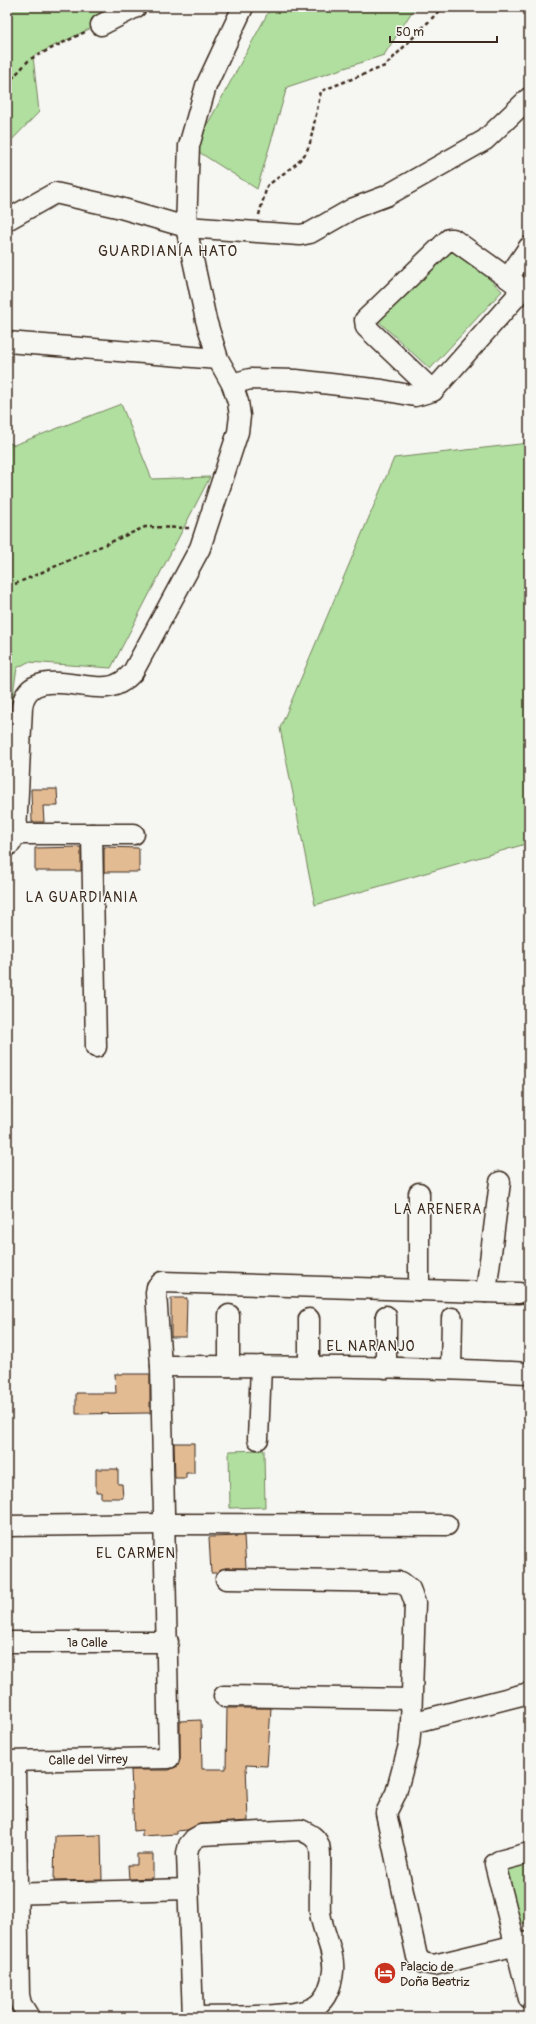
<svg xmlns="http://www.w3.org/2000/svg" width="536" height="2024" viewBox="0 0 536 2024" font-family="Pangolin,sans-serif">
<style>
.green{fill:#b0df9f;stroke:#76845e}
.building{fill:#e3bb93;stroke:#3b2a1e}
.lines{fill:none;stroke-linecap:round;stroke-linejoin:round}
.minor-casing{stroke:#3b2a1e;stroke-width:23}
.path{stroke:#3b2a1e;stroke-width:2.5;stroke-dasharray:4 3;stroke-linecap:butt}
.minor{stroke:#f6f6f2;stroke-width:20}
.labels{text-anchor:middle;stroke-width:3;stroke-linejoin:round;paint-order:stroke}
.street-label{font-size:13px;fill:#3b2a1e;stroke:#f6f6f2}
.poi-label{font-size:13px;fill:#3b2a1e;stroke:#f6f6f2;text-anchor:start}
.neighbourhood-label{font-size:14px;letter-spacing:1px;fill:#3b2a1e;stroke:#f6f6f2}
.quarter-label{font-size:15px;letter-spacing:1px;fill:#3b2a1e;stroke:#f6f6f2}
</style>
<rect width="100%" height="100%" fill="#f6f6f2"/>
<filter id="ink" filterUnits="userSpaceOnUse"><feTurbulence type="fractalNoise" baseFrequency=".025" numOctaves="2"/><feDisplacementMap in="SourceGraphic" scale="8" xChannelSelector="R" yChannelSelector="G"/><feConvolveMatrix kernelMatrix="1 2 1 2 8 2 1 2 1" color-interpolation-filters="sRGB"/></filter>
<g filter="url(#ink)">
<!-- green -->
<g class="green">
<polygon points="7,7 97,7 104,22 33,56 39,112 7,145"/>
<polygon points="271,7 415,7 384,55 287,87 257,189 194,149"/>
<polygon points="450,242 502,291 430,369 376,319"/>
<polygon points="121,404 152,479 210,477 111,668 28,662 17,668 14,687 10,800 7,808 7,442 14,445"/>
<polygon points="529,443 529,843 315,905 280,728 394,458"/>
<polygon points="264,1450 265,1507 230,1508 229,1451"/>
<polygon points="529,1861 529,1922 516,1925 501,1868"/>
</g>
<!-- building -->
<g class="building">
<polygon points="31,789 57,789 58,806 43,806 44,822 32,822"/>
<polygon points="81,847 81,871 35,871 35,848"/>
<polygon points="104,847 139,848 139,872 104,872"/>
<polygon points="171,1298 187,1298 186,1337 171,1337"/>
<polygon points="115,1374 150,1374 150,1413 76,1414 76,1393 116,1393"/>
<polygon points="174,1443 194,1443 194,1473 186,1473 186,1478 175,1478"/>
<polygon points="96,1469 118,1469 118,1484 122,1484 123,1498 101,1498 101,1492 96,1492"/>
<polygon points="244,1536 246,1568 226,1568 216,1573 211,1573 209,1537"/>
<polygon points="227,1708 271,1708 267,1766 246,1765 248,1821 200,1824 187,1830 177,1831 177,1834 142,1836 142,1830 134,1831 131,1770 169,1770 178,1766 180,1758 180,1721 201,1720 202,1769 226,1769"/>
<polygon points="101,1835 102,1880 54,1881 55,1836"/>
<polygon points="137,1854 153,1854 153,1878 129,1879 128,1865 137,1865"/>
</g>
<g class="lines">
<!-- minor casing -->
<g class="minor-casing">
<g id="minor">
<polyline points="101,25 136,7"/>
<polyline points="7,220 55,193 117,207 186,227 300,235 310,233 354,208 386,196 485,140 529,98"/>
<polyline points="508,278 529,247"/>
<polyline points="7,342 218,359"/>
<polyline points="232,384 250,379 296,380 382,390 415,396 433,391 516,297 518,289 516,284 453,239 449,239 365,320 366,327 433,391"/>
<polyline points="16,834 134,834"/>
<polyline points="92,834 96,1047"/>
<path d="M 7,846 L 11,843 L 16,834 L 22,707 C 28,666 80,690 107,687 C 118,686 126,680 133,672 L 200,548 L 238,432 L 240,416 L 238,402 L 232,384 L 218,359 L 206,320 L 186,227 L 189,146 L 206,86 L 243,7"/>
<polyline points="419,1193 419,1290"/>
<polyline points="486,1292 500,1182"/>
<polyline points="229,1315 229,1366"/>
<polyline points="309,1319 309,1367"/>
<path d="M 161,1366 C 284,1366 407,1366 529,1373"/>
<polyline points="386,1368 386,1316"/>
<polyline points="451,1369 452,1318"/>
<polyline points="258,1439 261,1366"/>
<polyline points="7,1526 164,1524 447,1525"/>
<polyline points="226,1579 401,1582 410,1589 415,1603 411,1723 409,1745 396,1793 386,1813 417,1957 423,1963 434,1965 529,1942"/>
<polyline points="7,1642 168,1642"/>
<polyline points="224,1696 411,1699"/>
<polyline points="411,1723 529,1693"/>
<polyline points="7,1761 169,1758 161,1366 156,1293 157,1287 162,1282 519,1293"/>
<polyline points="15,1771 19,1995 21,2004 29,2017"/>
<polyline points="529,1853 499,1861 495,1864 529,1999"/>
<polyline points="7,1894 188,1889"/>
<path d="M 193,2017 L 187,1853 L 189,1845 L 194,1839 L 201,1835 L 301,1830 C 309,1834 315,1836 319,1845 C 322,1852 319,1899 320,1912 C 322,1932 335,1951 333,1971 C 332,1983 327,1999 316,2006 C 298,2019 221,2016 196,2017"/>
</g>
</g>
<!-- path -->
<g class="path">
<polyline points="7,84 30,59 87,31"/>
<polyline points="259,215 267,186 296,164 306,153 310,143 321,91 385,66 443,7"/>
<polyline points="15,584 145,527 190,528"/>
</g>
<!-- minor -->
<use href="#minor" class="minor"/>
</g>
</g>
<!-- icons -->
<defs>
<g id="hotel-disc" transform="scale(1.15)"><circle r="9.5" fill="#c8321e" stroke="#f6f6f2"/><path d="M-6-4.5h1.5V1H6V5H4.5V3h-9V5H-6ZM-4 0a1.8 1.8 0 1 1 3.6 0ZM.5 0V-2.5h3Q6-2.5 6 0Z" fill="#fff"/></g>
</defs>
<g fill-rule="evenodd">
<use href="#hotel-disc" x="385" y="1973"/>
</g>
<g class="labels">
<!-- street labels -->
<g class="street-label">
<text x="87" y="1647">1a Calle</text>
<text transform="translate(88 1759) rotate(-1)" y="5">Calle del Virrey</text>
</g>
<!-- poi labels -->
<g class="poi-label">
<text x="400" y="1971">Palacio de<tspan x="400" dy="15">Doña Beatriz</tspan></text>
</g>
<!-- neighbourhood labels -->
<g class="neighbourhood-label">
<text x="82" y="902">LA GUARDIANIA</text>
<text x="438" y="1214">LA ARENERA</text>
<text x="371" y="1351">EL NARANJO</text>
<text x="136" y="1558">EL CARMEN</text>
</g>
<!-- quarter labels -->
<g class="quarter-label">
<text x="168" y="256">GUARDIANÍA HATO</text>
</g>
</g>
<!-- margin -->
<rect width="536" height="2024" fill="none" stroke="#f6f6f2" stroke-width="24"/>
<rect x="12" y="12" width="512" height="2000" fill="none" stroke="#3b2a1e" stroke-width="1.5" filter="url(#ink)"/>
<!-- scale -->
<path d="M390 36v6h107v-6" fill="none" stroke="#3b2a1e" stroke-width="2"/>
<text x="396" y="36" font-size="12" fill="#3b2a1e" stroke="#f6f6f2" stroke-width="3" paint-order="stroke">50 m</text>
</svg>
